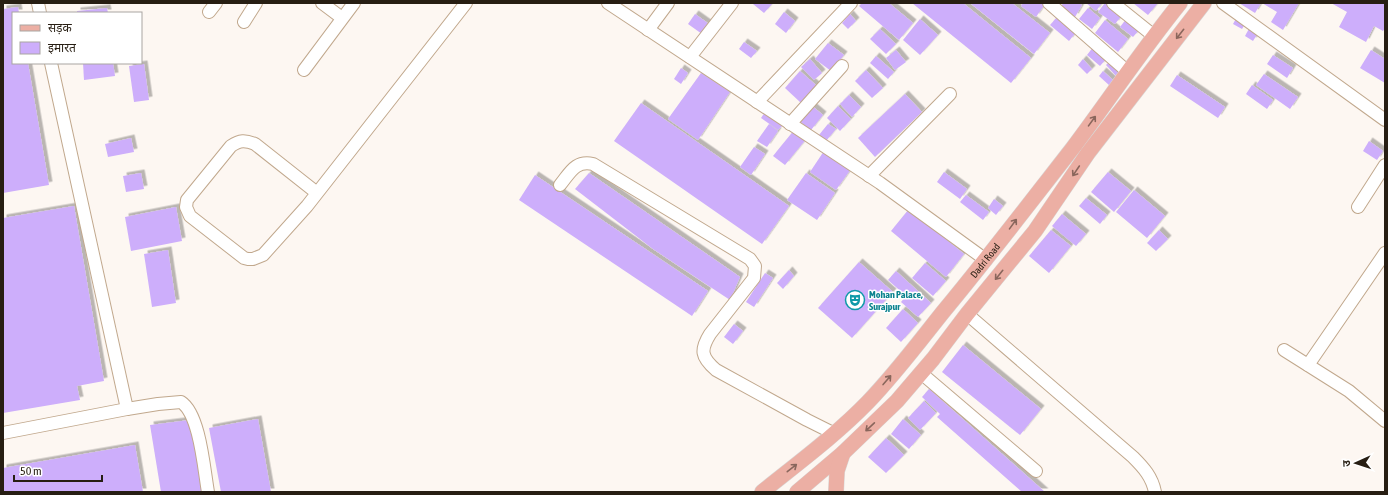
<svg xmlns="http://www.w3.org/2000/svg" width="1388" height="495" viewBox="0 0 1388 495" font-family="'Asap Condensed','Noto Sans Devanagari',sans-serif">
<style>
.building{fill:#cdaefb;filter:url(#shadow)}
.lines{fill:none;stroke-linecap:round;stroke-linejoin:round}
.minor-casing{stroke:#c1a88d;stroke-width:14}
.major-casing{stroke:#d8d6d5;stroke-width:16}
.minor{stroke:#fff;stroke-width:12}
.major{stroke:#ecafa4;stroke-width:15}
.oneway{stroke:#8a665c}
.labels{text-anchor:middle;stroke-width:3;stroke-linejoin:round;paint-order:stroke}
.street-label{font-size:10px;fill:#271e13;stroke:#fff}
.culture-label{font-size:10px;font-weight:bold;fill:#0d838f;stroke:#fff;text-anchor:start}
</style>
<defs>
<filter id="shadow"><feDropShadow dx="3.5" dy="-3.5" stdDeviation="0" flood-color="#0004"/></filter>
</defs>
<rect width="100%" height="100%" fill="#fdf7f2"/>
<!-- building -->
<g class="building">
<polygon points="754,3 773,3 764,13 753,4"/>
<polygon points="862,3 889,3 913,23 899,40 859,6"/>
<polygon points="912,3 963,3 1031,58 1011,83"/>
<polygon points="970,3 1012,3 1050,33 1034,54"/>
<polygon points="1023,3 1044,3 1045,4 1036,17 1021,6"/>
<polygon points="1063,3 1079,3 1082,5 1075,17 1061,7"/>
<polygon points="1086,3 1102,3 1096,11"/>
<polygon points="1105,3 1108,3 1123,14 1115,24 1098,12"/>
<polygon points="1133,3 1158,3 1148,15"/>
<polygon points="1239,3 1261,3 1255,13"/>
<polygon points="1262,3 1299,3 1283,30 1271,22 1277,12"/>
<polygon points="1331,3 1385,3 1385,28 1383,31 1374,26 1366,42 1339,27 1347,12"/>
<polygon points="18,7 19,13 13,13 13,63 28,63 49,185 3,193 3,9"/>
<polygon points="107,8 108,13 77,13 77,11"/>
<polygon points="1088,8 1100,18 1092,29 1079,19"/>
<polygon points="784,12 795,21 786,33 775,24"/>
<polygon points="695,14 709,24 702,34 688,24"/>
<polygon points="850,14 856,21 848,29 842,23"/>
<polygon points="1238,15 1247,21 1242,29 1233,24"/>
<polygon points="1058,16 1077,31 1069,41 1050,25"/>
<polygon points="1127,18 1140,29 1133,37 1120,27"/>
<polygon points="920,19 938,35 920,55 903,40"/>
<polygon points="1105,20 1128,39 1118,52 1095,33"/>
<polygon points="1251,25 1260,30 1253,41 1245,36"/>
<polygon points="880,29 896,44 886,54 870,39"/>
<polygon points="744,42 757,51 751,58 739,49"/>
<polygon points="828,43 844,55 831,71 815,59"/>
<polygon points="1094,46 1107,58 1100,66 1087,55"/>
<polygon points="896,50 906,62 895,70 886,58"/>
<polygon points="1371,50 1385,59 1385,83 1360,68"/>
<polygon points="1273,55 1293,68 1287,78 1267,64"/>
<polygon points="876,56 894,72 888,79 870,63"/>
<polygon points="810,59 822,73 814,80 801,67"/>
<polygon points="1083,59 1092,69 1087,74 1078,65"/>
<polygon points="1111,60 1122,71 1117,77 1106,65"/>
<polygon points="83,63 113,63 115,76 84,80"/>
<polygon points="144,64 149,100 134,102 129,66"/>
<polygon points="681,68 688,73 681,84 674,79"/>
<polygon points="866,70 883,88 872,98 855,81"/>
<polygon points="800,71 817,86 801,103 785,88"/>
<polygon points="1103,71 1114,81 1110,86 1099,76"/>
<polygon points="701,73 730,92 698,140 668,119"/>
<polygon points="1264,74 1298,97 1290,109 1256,85"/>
<polygon points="1177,75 1225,107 1218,118 1170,86"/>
<polygon points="1252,85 1273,100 1267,109 1246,94"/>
<polygon points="905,94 922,112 875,157 858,138"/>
<polygon points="849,95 861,107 852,117 840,104"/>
<polygon points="641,103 789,206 762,244 614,141"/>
<polygon points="811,105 823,115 811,130 799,121"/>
<polygon points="838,106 851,119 840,131 827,118"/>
<polygon points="767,109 786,122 778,130 761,118"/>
<polygon points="769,124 778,131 767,147 757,141"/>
<polygon points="828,124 836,129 826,141 819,135"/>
<polygon points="795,129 807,138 785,165 773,156"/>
<polygon points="131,138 134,152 108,157 105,144"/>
<polygon points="1369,141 1383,151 1377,160 1363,151"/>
<polygon points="754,147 765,154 751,175 740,167"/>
<polygon points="824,151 851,169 836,190 810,172"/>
<polygon points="944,172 967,189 960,199 937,182"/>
<polygon points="1108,172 1131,191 1114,212 1091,192"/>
<polygon points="141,173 144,189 126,192 123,176"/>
<polygon points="589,173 740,277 730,300 653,249 575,189"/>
<polygon points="806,173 835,193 817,220 787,200"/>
<polygon points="535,175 708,291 692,316 519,200"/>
<polygon points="1134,190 1165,216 1147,238 1116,212"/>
<polygon points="966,195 989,212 983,220 960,202"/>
<polygon points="1086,198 1107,215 1100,224 1079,206"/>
<polygon points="994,199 1003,206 996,215 988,208"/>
<polygon points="74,206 104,381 77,386 80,400 3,413 3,218"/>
<polygon points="176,207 182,241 131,251 125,217"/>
<polygon points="909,209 964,254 946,277 891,231"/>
<polygon points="1062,214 1086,234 1076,246 1052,226"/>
<polygon points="1051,230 1071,246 1049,273 1029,256"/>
<polygon points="1159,230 1168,239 1156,251 1147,243"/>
<polygon points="168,250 176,303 152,307 144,254"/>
<polygon points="859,262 893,292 852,338 818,308"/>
<polygon points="925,263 946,281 933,296 912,278"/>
<polygon points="789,270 794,276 783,289 777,283"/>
<polygon points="896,271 931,303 918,317 901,302 906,296 888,280"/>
<polygon points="765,273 773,278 754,307 746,302"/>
<polygon points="903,309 918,323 901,342 886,328"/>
<polygon points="734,324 743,331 733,344 724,337"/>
<polygon points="963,345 1041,409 1020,435 942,372"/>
<polygon points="929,389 1045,492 1022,492 937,417 940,414 922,397"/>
<polygon points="924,401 936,413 920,430 908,418"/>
<polygon points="258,419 271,492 221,492 209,428"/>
<polygon points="903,419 921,435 909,449 891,434"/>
<polygon points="190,420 203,492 161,492 150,425"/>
<polygon points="886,438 904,455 886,473 868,457"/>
<polygon points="135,445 143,492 3,492 3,468"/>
</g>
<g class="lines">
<!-- minor casing -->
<g class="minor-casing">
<g id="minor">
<polyline points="38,3 40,13"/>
<polyline points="322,3 342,18"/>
<polyline points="608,3 880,183 986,260"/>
<polyline points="1049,3 1128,72"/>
<polyline points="1113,3 1154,36"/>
<polyline points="1223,3 1385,120"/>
<polyline points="209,12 216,3"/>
<polyline points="244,22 256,3"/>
<polyline points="648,30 668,3"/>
<polyline points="690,57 732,3"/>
<polyline points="51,63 127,409"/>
<polyline points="304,70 354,3"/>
<polyline points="757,102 851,3"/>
<polyline points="790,124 842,66"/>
<polyline points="869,176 950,94"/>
<path d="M 560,185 C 570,173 575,160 593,164 L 750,259 L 755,266 L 754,278 L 710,334 C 700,350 701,357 716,370 L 807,420 L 833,433"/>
<path d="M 317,193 L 255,144 C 245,140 240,140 231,146 L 187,200 L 186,207 L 190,216 L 244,258 L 248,259 L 253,259 L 263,255 L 307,206 L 466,3"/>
<polyline points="1358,207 1385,165"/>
<path d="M 967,314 L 1133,457 C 1144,468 1152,477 1155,492"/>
<polyline points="1284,350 1349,391 1385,421"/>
<polyline points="1308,365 1385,253"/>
<polyline points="921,373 1036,471"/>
<path d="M 3,433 L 127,409 L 158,404 L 181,402 C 200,414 204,470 208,492"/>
</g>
</g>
<!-- major casing -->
<g class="major-casing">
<g id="major">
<path id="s1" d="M 762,492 C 798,463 836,435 868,402 C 895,374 919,342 943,312 C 987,259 1029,204 1072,149 C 1108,101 1142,50 1180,3"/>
<polyline points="797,492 843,453 897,401 933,359 967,314 1035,231 1088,153 1204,3"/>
<polyline points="836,492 837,471 843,453"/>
</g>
</g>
<!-- minor -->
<use href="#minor" class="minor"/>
<!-- major -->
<use href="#major" class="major"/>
</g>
<!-- one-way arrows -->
<defs><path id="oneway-shaft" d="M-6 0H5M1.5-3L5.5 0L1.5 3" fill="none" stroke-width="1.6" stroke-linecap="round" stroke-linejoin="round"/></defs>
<g class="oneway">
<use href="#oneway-shaft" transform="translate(1180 34) rotate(128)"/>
<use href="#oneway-shaft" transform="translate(1092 121) rotate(-54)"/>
<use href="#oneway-shaft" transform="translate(1076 171) rotate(124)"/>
<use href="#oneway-shaft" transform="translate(1013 224) rotate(-54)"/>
<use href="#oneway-shaft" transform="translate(999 275) rotate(129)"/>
<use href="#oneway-shaft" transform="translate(887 380) rotate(-49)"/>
<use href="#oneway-shaft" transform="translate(870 427) rotate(137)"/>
<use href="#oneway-shaft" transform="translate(792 468) rotate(-38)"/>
</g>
<!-- icons -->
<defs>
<g id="theatre-ring" transform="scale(1)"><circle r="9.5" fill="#fff" stroke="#0f9aa8" stroke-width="1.5"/><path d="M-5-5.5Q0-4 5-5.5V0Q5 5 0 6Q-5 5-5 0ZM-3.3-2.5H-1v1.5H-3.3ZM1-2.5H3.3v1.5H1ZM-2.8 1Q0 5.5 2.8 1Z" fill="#0f9aa8"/></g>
</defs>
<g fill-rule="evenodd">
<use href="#theatre-ring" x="855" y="300"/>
</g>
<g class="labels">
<!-- street labels -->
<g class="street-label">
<text dy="4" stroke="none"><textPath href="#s1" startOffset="323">Dadri Road</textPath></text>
</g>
<!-- culture labels -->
<g class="culture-label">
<text x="869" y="298">Mohan Palace,<tspan x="869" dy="12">Surajpur</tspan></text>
</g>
</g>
<!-- border -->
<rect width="1388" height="495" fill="none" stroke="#271e13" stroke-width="8"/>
<!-- legend -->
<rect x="12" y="12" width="130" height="52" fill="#ffffff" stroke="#a9a5a1"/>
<rect x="20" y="25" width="20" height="6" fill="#ecafa4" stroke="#a9a5a1"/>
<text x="48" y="32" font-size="12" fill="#271e13">सड़क</text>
<rect x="20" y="42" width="20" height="12" fill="#cdaefb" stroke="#a9a5a1"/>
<text x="48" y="52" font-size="12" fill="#271e13">इमारत</text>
<!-- north arrow -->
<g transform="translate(1356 463) rotate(267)" stroke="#ffffff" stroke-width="3" paint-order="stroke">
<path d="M0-3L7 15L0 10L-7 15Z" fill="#271e13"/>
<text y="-6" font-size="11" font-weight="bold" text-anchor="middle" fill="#271e13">उ</text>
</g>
<!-- scale -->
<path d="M14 475v6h88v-6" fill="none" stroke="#271e13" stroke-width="2"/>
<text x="20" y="475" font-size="12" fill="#271e13" stroke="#ffffff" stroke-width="3" paint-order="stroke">50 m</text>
</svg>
